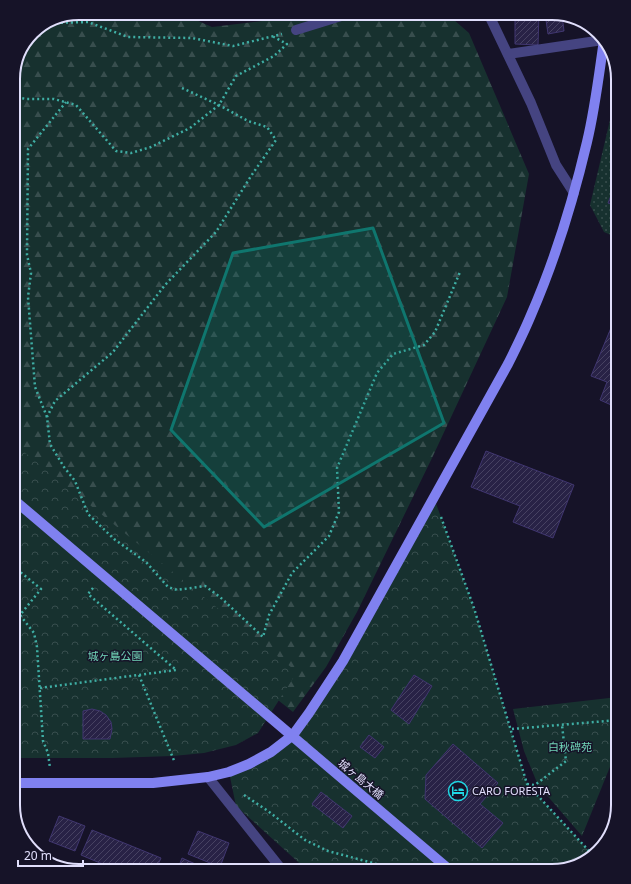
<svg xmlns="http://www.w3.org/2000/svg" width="631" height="884" viewBox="0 0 631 884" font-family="'Noto Sans','Noto Sans JP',sans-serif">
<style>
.grass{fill:url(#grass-dots)}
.forest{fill:url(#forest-firs)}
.park{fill:url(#park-crowns)}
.building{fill:url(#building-hatch);stroke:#403670}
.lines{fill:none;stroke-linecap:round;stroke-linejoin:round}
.path{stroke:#3faea4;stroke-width:2.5;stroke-dasharray:2 3;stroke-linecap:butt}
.lane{stroke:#454481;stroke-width:10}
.street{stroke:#454481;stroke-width:10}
.secondary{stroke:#8081f0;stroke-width:10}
.marked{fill:#0f766e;fill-opacity:0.2;stroke:#0f766e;stroke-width:3;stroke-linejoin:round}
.labels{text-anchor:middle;stroke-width:3;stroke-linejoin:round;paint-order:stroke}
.park-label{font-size:11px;fill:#71d4b8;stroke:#161328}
.street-label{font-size:11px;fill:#e0defb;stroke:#161328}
.poi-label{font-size:11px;fill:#e0defb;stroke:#161328;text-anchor:start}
.rim{fill:none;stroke:#e0defb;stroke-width:2}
</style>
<defs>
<pattern id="grass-dots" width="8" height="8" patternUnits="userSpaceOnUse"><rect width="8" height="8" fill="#17312f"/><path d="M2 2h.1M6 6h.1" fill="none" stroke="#384e4e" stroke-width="1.8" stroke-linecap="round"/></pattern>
<pattern id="forest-firs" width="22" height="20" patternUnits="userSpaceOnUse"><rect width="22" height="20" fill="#17312f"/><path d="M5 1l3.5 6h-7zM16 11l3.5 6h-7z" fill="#384e4e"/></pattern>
<pattern id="park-crowns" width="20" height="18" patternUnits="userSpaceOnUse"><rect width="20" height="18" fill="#17312f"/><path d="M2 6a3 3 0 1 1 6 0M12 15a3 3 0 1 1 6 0" fill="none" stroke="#384e4e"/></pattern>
<pattern id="building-hatch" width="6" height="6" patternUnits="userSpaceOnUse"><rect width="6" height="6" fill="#282246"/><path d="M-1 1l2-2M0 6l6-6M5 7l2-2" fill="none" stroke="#474262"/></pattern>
</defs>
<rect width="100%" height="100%" fill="#161328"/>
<!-- grass -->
<polygon class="grass" points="618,86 618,238 604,232 590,205"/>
<!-- forest -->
<polygon class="forest" points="79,13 180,13 212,27 330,13 446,13 469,33 529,174 507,297 432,458 357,612 326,667 293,712 137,588 13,479 13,75 35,30"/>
<!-- park -->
<g class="park">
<polygon points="13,443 297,672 258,733 236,745 204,753 173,756 112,758 13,758"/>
<polygon points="434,498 474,608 527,784 590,852 590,857 585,862 552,871 308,871 236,806 229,772 271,752 309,713"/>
<polygon points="618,697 618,747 582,836 538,785 524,751 513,709"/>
</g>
<!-- building -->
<g class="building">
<polygon points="515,13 539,13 538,45 515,44"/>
<polygon points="545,13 556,13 562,15 564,31 548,34"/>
<polygon points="612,193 618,196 618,207 608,203"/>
<polygon points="618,311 618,408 600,400 607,382 591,376"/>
<polygon points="486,451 574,485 553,538 513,522 520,506 471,487"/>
<polygon points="414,675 432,686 409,724 391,710"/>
<polygon points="92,709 100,711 106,715 111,722 112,729 110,739 83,739 83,711"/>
<polygon points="369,735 384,747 375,758 360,747"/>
<polygon points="453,744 498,783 480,804 503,823 482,848 425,799 426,775"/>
<polygon points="321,792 352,816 343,828 312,804"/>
<polygon points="59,816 85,826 75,851 49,841"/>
<polygon points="92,830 161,858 155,871 119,871 81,855"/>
<polygon points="198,831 229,843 220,867 188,854"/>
<polygon points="182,858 211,871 177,871"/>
</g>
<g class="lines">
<!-- path -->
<g class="path">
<polyline points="51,23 88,22 128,37 192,38 233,46 282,34"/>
<polyline points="182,88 219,105 248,121 267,127 276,140 251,176 216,232 165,285 113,352 55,401 47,417 50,444 64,467 75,481 88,514 114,539 146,562 168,587 177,590 205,586 220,597 263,637 269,615 292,573 329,536 339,512 337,468 377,373 393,354 424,345 435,332 460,272"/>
<polyline points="13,95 16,97 26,99 54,99 76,105 116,151 131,153 151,147 190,128 219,105 236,76 274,56 287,44 272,36"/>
<polyline points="47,417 35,387 28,297 31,273 27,255 28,149 66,102"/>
<polyline points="441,517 474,608 527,784 590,852 590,857"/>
<polyline points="13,566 41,589 20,615 34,633 37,647 43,741 48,753 50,768"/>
<polyline points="93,588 88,594 175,669"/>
<polyline points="13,623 20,615"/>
<polyline points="139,675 175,763"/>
<polyline points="40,688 176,670"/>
<polyline points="512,729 618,720"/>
<polyline points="527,784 535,785 566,761 562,725"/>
<polyline points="244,795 268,811 305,840 328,851 384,866 388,871"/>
</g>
<!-- lane -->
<polyline class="lane" points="208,777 283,871"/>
<!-- street -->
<g class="street">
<polyline points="488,13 531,103 556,165 574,193"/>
<polyline points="296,30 351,13"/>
<polyline points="508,54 603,40"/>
</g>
<!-- secondary -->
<g class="secondary">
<polyline points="13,499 451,871"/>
<path d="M 13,783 L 153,783 L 208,777 L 229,772 L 249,764 L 271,752 L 293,735 L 309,713 L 343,661 L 508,364 C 516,348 524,332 531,315 C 555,260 573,201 587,142 C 595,109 599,74 604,40"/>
</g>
</g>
<!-- marked area -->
<path class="marked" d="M 373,228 L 444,423 L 264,527 L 171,430 L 233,253 Z"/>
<!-- icons -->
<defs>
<g id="hotel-ring" transform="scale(1)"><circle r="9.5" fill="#161328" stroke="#20d7e4" stroke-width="1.5"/><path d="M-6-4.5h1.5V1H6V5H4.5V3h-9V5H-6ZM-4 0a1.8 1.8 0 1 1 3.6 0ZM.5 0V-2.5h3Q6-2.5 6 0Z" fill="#20d7e4"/></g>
</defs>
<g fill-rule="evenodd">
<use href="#hotel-ring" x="458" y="791"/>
</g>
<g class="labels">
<!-- park labels -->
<g class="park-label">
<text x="115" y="660">城ヶ島公園</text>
<text x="570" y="751">白秋碑苑</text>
</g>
<!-- street labels -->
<g class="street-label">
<text transform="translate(361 779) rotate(40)" y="4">城ヶ島大橋</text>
</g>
<!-- poi labels -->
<g class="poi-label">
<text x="472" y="795">CARO FORESTA</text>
</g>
</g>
<!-- crop -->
<path d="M0 0H631V884H0ZM79 20H552A59 59 0 0 1 611 79V805A59 59 0 0 1 552 864H79A59 59 0 0 1 20 805V79A59 59 0 0 1 79 20Z" fill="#161328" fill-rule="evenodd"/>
<path class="rim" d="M79 20H552A59 59 0 0 1 611 79V805A59 59 0 0 1 552 864H79A59 59 0 0 1 20 805V79A59 59 0 0 1 79 20Z"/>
<!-- scale -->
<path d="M18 860v6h65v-6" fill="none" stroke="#e0defb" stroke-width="2"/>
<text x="24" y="860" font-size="12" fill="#e0defb" stroke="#161328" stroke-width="3" paint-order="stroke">20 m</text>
</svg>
